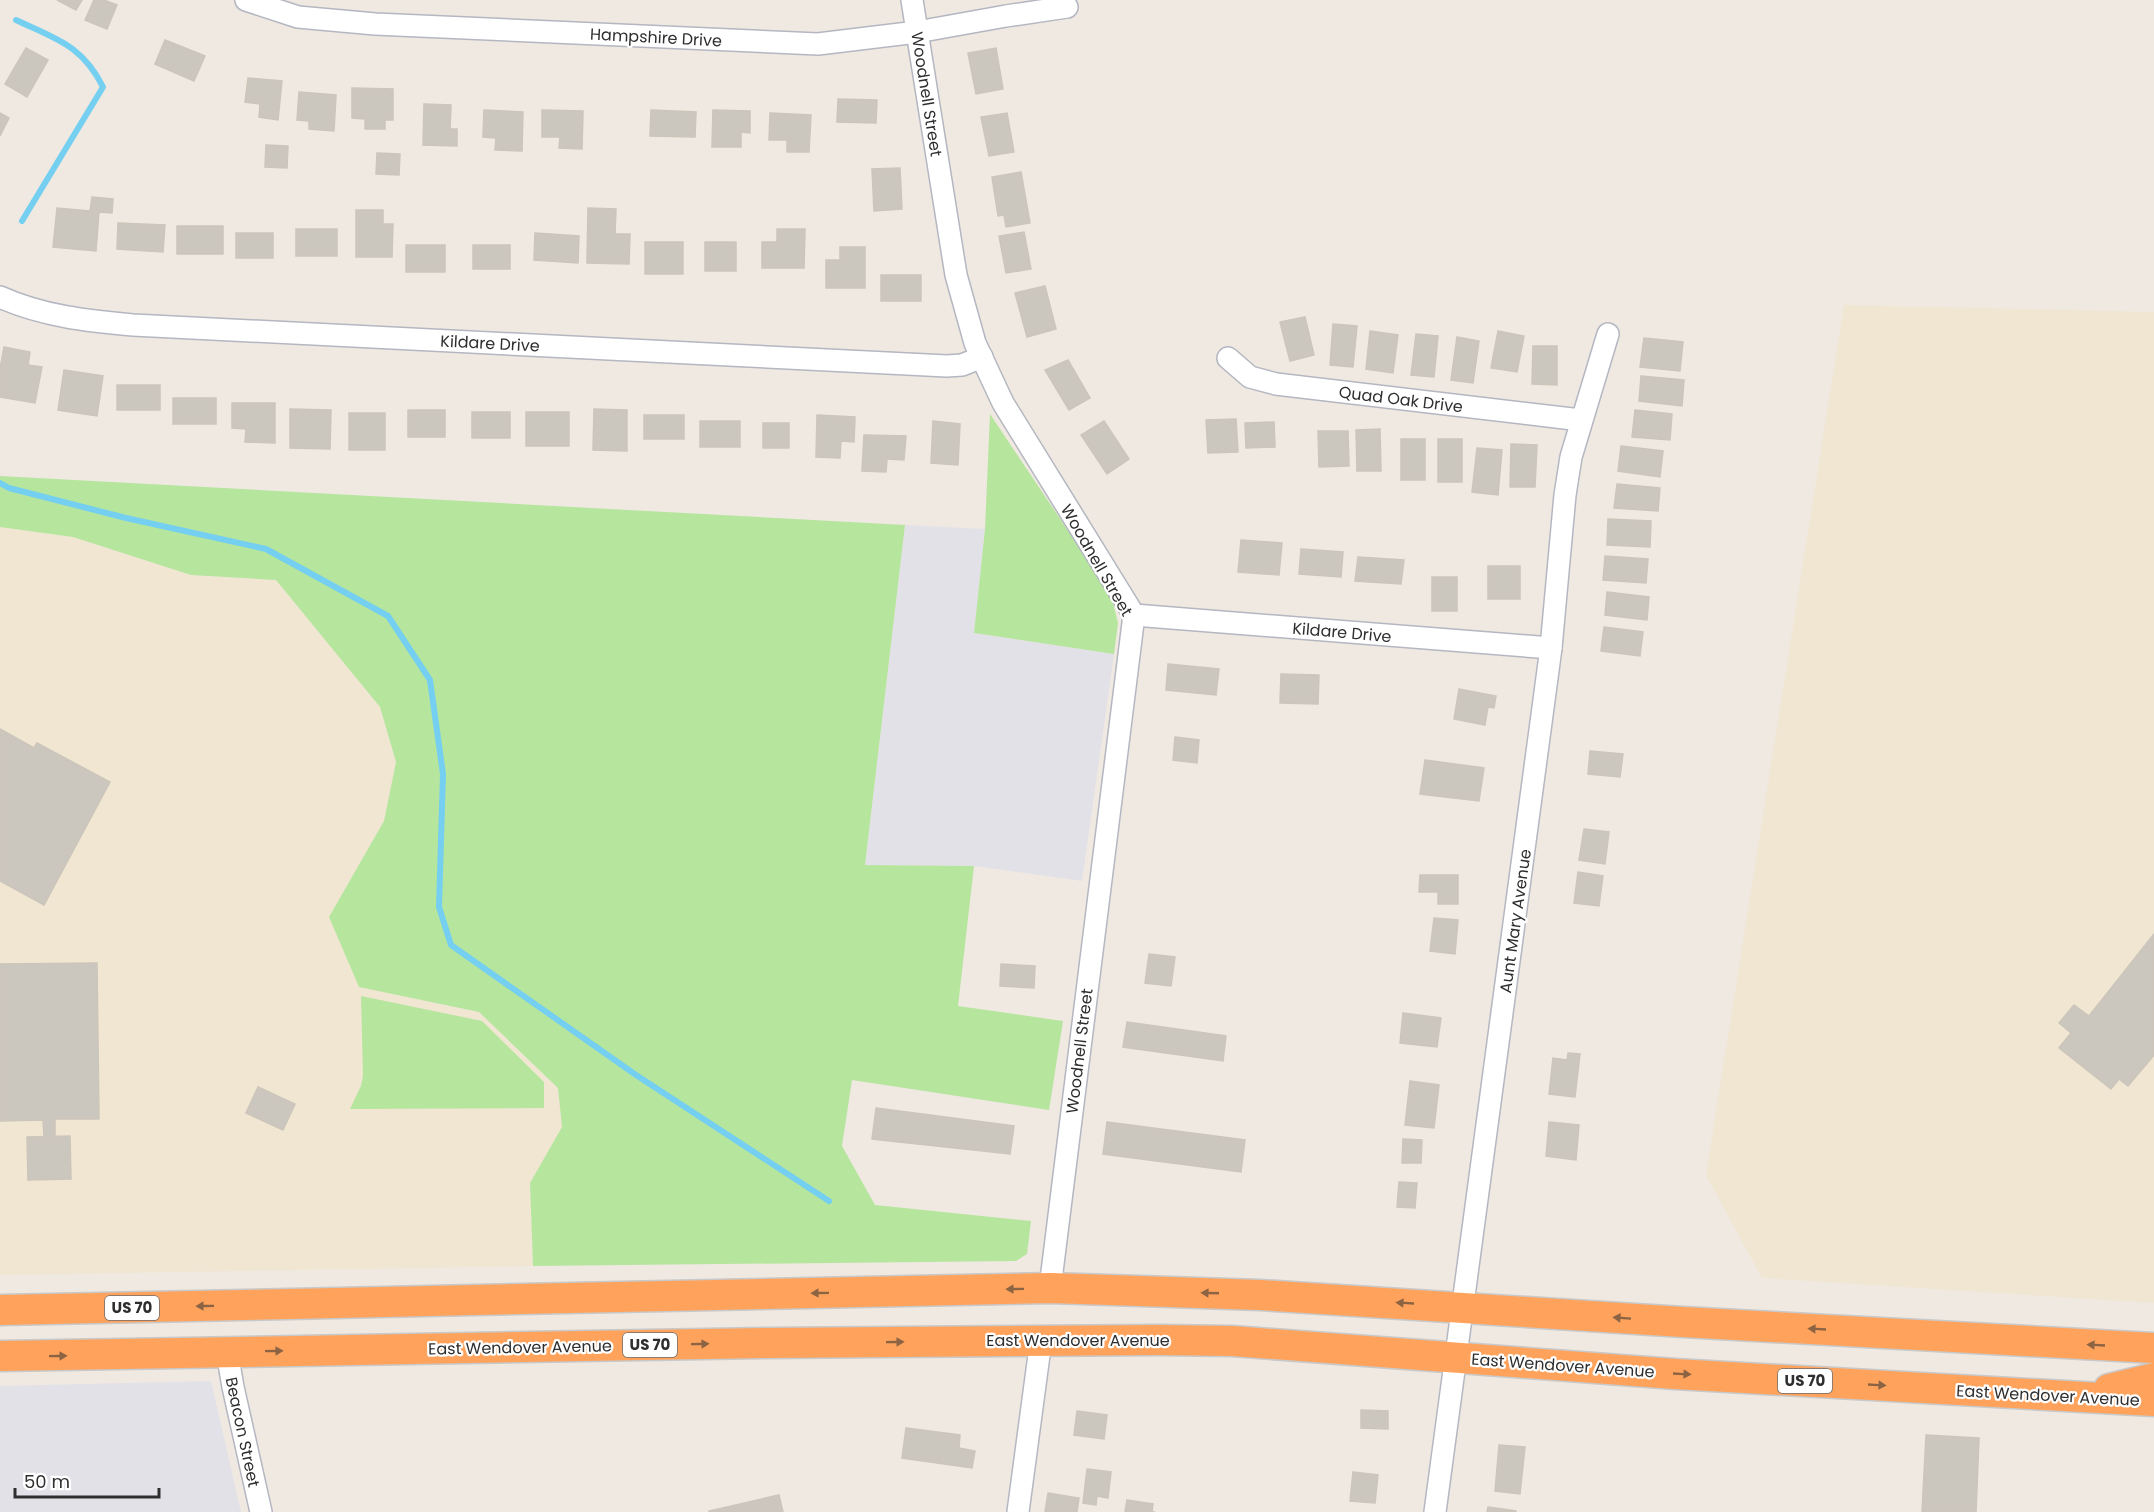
<svg xmlns="http://www.w3.org/2000/svg" width="2154" height="1512" viewBox="0 0 2154 1512" font-family="Poppins,sans-serif">
<style>
.industrial{fill:#e3e1e8}
.education{fill:#f0e6d1}
.green{fill:#b6e59e}
.lines{fill:none;stroke-linecap:round;stroke-linejoin:round}
.stream{stroke:#75cff0;stroke-width:6}
.building{fill:#cbc7bf;stroke:#cbc5ba;stroke-width:1.5}
.minor-casing{stroke:#b4b7c1;stroke-width:24}
.highway-casing{stroke:#c9c9c9;stroke-width:33}
.minor{stroke:#fff;stroke-width:21}
.highway{stroke:#ffa35c;stroke-width:30}
.oneway{fill:#8c6343}
.labels{text-anchor:middle;stroke-width:4.5;stroke-linejoin:round;paint-order:stroke}
.shield{fill:#fff;stroke:#6d6d6d;stroke-width:1.5}
.shield-label{font-size:15px;font-weight:bold;fill:#2e2e2e}
.street-label{font-size:16px;fill:#2e2e2e;stroke:#fff}
</style>
<rect width="100%" height="100%" fill="#efe9e1"/>
<!-- industrial -->
<g class="industrial">
<polygon points="905,525 985,529 974,633 1114,654 1082,881 974,866 865,865"/>
<polygon points="211,1381 241,1512 0,1512 0,1386"/>
</g>
<!-- education -->
<g class="education">
<polygon points="1844,305 2154,312 2154,1303 1762,1278 1706,1175"/>
<polygon points="0,527 73,537 191,575 276,580 380,707 396,762 384,821 329,917 359,987 479,1012 558,1088 562,1127 530,1183 533,1266 0,1275"/>
</g>
<!-- green -->
<g class="green">
<polygon points="990,414 1111,595 1118,623 1114,654 974,633 985,529"/>
<polygon points="0,476 905,525 865,865 974,866 958,1006 1063,1021 1049,1110 852,1080 842,1146 875,1205 1031,1221 1027,1254 1016,1261 533,1266 530,1183 562,1127 558,1088 479,1012 359,987 329,917 384,821 396,762 380,707 276,580 191,575 73,537 0,527"/>
<polygon points="361,996 482,1021 544,1082 544,1108 350,1109 361,1086 363,1076"/>
</g>
<g class="lines">
<!-- stream -->
<g class="stream">
<path d="M 16,20 C 56,39 82,45 103,87 L 22,221"/>
<polyline points="0,483 9,488 126,518 266,549 388,616 430,680 443,774 439,907 451,945 636,1075 829,1201"/>
</g>
</g>
<!-- building -->
<g class="building">
<polygon points="57,0 82,0 76,10"/>
<polygon points="94,0 104,0 117,5 107,29 85,20"/>
<polygon points="165,40 205,56 194,81 155,64"/>
<polygon points="26,48 48,60 27,97 5,84"/>
<polygon points="996,48 1003,89 976,94 968,53"/>
<polygon points="248,78 282,81 278,120 259,117 260,104 245,102"/>
<polygon points="352,88 393,89 393,120 385,120 385,129 365,129 365,119 352,118"/>
<polygon points="299,92 336,95 334,131 309,129 309,121 297,120"/>
<polygon points="838,99 877,100 876,123 837,122"/>
<polygon points="424,104 451,105 450,129 457,129 457,146 423,145"/>
<polygon points="484,110 523,112 522,151 495,150 496,138 483,137"/>
<polygon points="542,110 583,111 582,149 559,148 560,137 542,137"/>
<polygon points="651,110 696,112 695,137 650,136"/>
<polygon points="713,110 750,111 750,133 741,132 741,147 712,147"/>
<polygon points="0,113 9,118 0,136"/>
<polygon points="770,113 811,115 809,152 787,152 787,140 769,140"/>
<polygon points="1007,113 1014,152 989,156 981,117"/>
<polygon points="266,145 288,146 287,168 265,167"/>
<polygon points="377,153 400,154 399,175 376,174"/>
<polygon points="900,168 902,209 874,211 872,169"/>
<polygon points="1021,172 1030,223 1006,227 1004,215 998,216 992,177"/>
<polygon points="92,197 113,199 112,213 99,212 96,251 53,247 57,208 90,211"/>
<polygon points="588,208 616,209 615,234 630,234 629,264 587,263"/>
<polygon points="356,210 383,210 383,224 393,224 392,257 356,257"/>
<polygon points="118,223 165,225 163,252 117,249"/>
<rect x="177" y="226" width="46" height="28"/>
<rect x="296" y="229" width="41" height="27"/>
<polygon points="777,229 805,229 804,268 762,268 762,242 777,242"/>
<polygon points="1024,232 1031,269 1006,273 999,236"/>
<rect x="236" y="233" width="37" height="25"/>
<polygon points="535,233 579,236 578,263 534,260"/>
<rect x="645" y="242" width="38" height="32"/>
<rect x="705" y="242" width="31" height="29"/>
<rect x="406" y="245" width="39" height="27"/>
<rect x="473" y="245" width="37" height="24"/>
<polygon points="840,247 865,247 865,288 826,288 826,260 840,260"/>
<rect x="881" y="275" width="40" height="26"/>
<polygon points="1045,286 1056,329 1027,337 1015,293"/>
<polygon points="1305,317 1314,355 1290,361 1280,322"/>
<polygon points="1333,324 1357,326 1353,367 1330,365"/>
<polygon points="1370,331 1398,335 1393,373 1366,369"/>
<polygon points="1498,331 1524,336 1517,372 1491,368"/>
<polygon points="1416,334 1438,336 1434,377 1411,375"/>
<polygon points="1457,337 1479,341 1473,383 1451,380"/>
<polygon points="1644,338 1683,342 1680,371 1640,367"/>
<polygon points="1533,346 1557,346 1557,385 1532,384"/>
<polygon points="4,347 30,352 28,365 42,367 35,403 0,397 0,369"/>
<polygon points="1068,360 1090,398 1069,410 1045,370"/>
<polygon points="64,370 103,376 97,416 58,410"/>
<polygon points="1641,376 1684,380 1682,406 1639,401"/>
<rect x="117" y="385" width="43" height="25"/>
<rect x="173" y="398" width="43" height="26"/>
<polygon points="232,403 275,403 275,443 245,442 246,429 232,428"/>
<polygon points="290,409 331,410 330,449 290,448"/>
<polygon points="594,409 627,410 627,451 593,450"/>
<rect x="408" y="410" width="37" height="27"/>
<polygon points="1635,410 1672,414 1670,440 1632,437"/>
<rect x="472" y="412" width="38" height="26"/>
<rect x="526" y="412" width="43" height="34"/>
<rect x="349" y="413" width="36" height="37"/>
<rect x="644" y="415" width="40" height="24"/>
<polygon points="817,415 855,417 854,442 841,441 840,458 816,457"/>
<polygon points="1236,419 1238,452 1208,453 1206,420"/>
<rect x="700" y="421" width="40" height="26"/>
<polygon points="933,421 960,424 958,465 931,463"/>
<polygon points="1104,421 1129,459 1107,474 1081,435"/>
<polygon points="1274,422 1275,447 1246,448 1245,423"/>
<rect x="763" y="423" width="26" height="25"/>
<polygon points="1380,429 1381,471 1357,471 1356,430"/>
<polygon points="1318,431 1348,431 1349,466 1319,467"/>
<polygon points="864,435 906,436 904,460 887,459 886,472 862,471"/>
<rect x="1401" y="439" width="24" height="41"/>
<rect x="1438" y="439" width="24" height="43"/>
<polygon points="1511,444 1537,445 1535,487 1510,487"/>
<polygon points="1621,446 1663,451 1660,477 1618,471"/>
<polygon points="1477,448 1502,450 1498,495 1472,492"/>
<polygon points="1617,484 1660,488 1658,511 1614,508"/>
<polygon points="1608,519 1651,521 1650,547 1607,545"/>
<polygon points="1241,540 1282,543 1279,575 1238,572"/>
<polygon points="1301,549 1343,552 1341,577 1299,574"/>
<polygon points="1605,556 1648,559 1646,583 1603,580"/>
<polygon points="1358,557 1404,560 1401,584 1355,581"/>
<rect x="1488" y="566" width="32" height="33"/>
<rect x="1432" y="577" width="25" height="34"/>
<polygon points="1607,592 1649,597 1647,620 1605,615"/>
<polygon points="1604,627 1643,632 1640,656 1601,651"/>
<polygon points="1168,664 1219,669 1216,695 1166,690"/>
<polygon points="1281,674 1319,675 1318,704 1280,703"/>
<polygon points="1459,689 1496,696 1494,708 1488,707 1485,725 1454,719"/>
<polygon points="0,729 34,748 37,743 110,782 44,905 0,881"/>
<polygon points="1175,737 1199,740 1197,763 1173,760"/>
<polygon points="1590,751 1623,754 1620,777 1588,774"/>
<polygon points="1425,760 1484,768 1479,801 1420,794"/>
<polygon points="1584,829 1609,832 1605,864 1579,860"/>
<polygon points="1578,872 1603,876 1599,906 1574,903"/>
<polygon points="1420,875 1458,875 1458,904 1438,904 1438,892 1419,892"/>
<polygon points="1434,918 1458,920 1455,954 1430,951"/>
<polygon points="2154,934 2154,1055 2128,1086 2119,1079 2111,1089 2059,1048 2071,1033 2059,1023 2074,1005 2089,1016"/>
<polygon points="1149,954 1175,957 1171,986 1145,983"/>
<polygon points="97,963 99,1119 55,1119 55,1136 44,1137 43,1120 0,1121 0,964"/>
<polygon points="1001,964 1035,966 1034,988 1000,986"/>
<polygon points="1403,1013 1441,1018 1437,1047 1400,1043"/>
<polygon points="1127,1022 1226,1036 1223,1061 1123,1047"/>
<polygon points="1568,1053 1580,1054 1575,1097 1549,1094 1553,1058 1567,1060"/>
<polygon points="1410,1081 1439,1085 1434,1128 1405,1125"/>
<polygon points="258,1087 295,1104 283,1130 246,1113"/>
<polygon points="876,1108 1014,1126 1010,1154 872,1139"/>
<polygon points="1107,1122 1245,1140 1241,1172 1103,1154"/>
<polygon points="1549,1122 1579,1125 1576,1160 1546,1156"/>
<polygon points="70,1136 71,1179 28,1180 27,1137"/>
<polygon points="1403,1139 1422,1140 1421,1163 1402,1163"/>
<polygon points="1399,1182 1417,1183 1415,1208 1397,1207"/>
<polygon points="1361,1410 1388,1411 1388,1429 1361,1428"/>
<polygon points="1077,1411 1107,1415 1104,1439 1074,1435"/>
<polygon points="906,1428 960,1435 959,1448 975,1451 972,1468 902,1458"/>
<polygon points="1926,1435 1979,1438 1976,1512 1922,1512"/>
<polygon points="1499,1445 1525,1447 1520,1494 1495,1491"/>
<polygon points="1087,1469 1111,1472 1108,1498 1097,1496 1096,1505 1083,1503"/>
<polygon points="1353,1472 1378,1475 1375,1503 1350,1501"/>
<polygon points="1048,1493 1079,1498 1077,1512 1045,1512"/>
<polygon points="779,1495 783,1512 709,1512 709,1511"/>
<polygon points="1127,1500 1153,1504 1152,1512 1155,1512 1125,1512"/>
<polygon points="1488,1507 1516,1511 1516,1512 1487,1512"/>
</g>
<g class="lines">
<!-- minor casing -->
<g class="minor-casing">
<g id="minor">
<polyline points="246,0 298,17 375,24 818,44 917,32 1006,16 1067,7"/>
<polyline points="912,0 956,275 975,343 1003,403 1134,615 1050,1288"/>
<path d="M 0,297 C 42,316 88,321 133,325 L 947,366 L 962,365 L 982,357"/>
<polyline points="1228,358 1250,377 1276,384 1581,420"/>
<polyline points="1134,615 1551,648"/>
<polyline points="227,1352 233,1387 261,1512"/>
<polyline points="1018,1512 1041,1340"/>
<polyline points="1435,1512 1551,648 1565,495 1571,457 1608,334"/>
</g>
</g>
<!-- highway casing -->
<g class="highway-casing">
<g id="highway">
<polyline points="0,1310 1050,1288 1260,1295 1683,1322 2154,1348"/>
<polyline points="0,1356 765,1343 1159,1340 1232,1341 1675,1374 2154,1401"/>
<polyline points="2109,1389 2154,1378"/>
</g>
</g>
<!-- minor -->
<use href="#minor" class="minor"/>
<!-- highway -->
<use href="#highway" class="highway"/>
</g>
<!-- one-way arrows -->
<defs><path id="oneway-solid" d="M-6-.8H1V-3.2L6.5 0L1 3.2V.8H-6Z" transform="scale(1.5)"/></defs>
<g class="oneway">
<use href="#oneway-solid" transform="translate(1015 1289) rotate(179)"/>
<use href="#oneway-solid" transform="translate(820 1293) rotate(179)"/>
<use href="#oneway-solid" transform="translate(1210 1293) rotate(-178)"/>
<use href="#oneway-solid" transform="translate(1405 1303) rotate(-177)"/>
<use href="#oneway-solid" transform="translate(205 1306) rotate(179)"/>
<use href="#oneway-solid" transform="translate(1622 1318) rotate(-176)"/>
<use href="#oneway-solid" transform="translate(1817 1329) rotate(-177)"/>
<use href="#oneway-solid" transform="translate(895 1342) rotate(-1)"/>
<use href="#oneway-solid" transform="translate(700 1344) rotate(-1)"/>
<use href="#oneway-solid" transform="translate(2096 1345) rotate(-177)"/>
<use href="#oneway-solid" transform="translate(274 1351) rotate(-1)"/>
<use href="#oneway-solid" transform="translate(58 1356) rotate(-1)"/>
<use href="#oneway-solid" transform="translate(1682 1374) rotate(3)"/>
<use href="#oneway-solid" transform="translate(1877 1385) rotate(3)"/>
</g>
<g class="labels">
<!-- shield labels -->
<g class="shield">
<rect x="105" y="1296" width="54" height="24" rx="4.5"/>
<rect x="623" y="1333" width="54" height="24" rx="4.5"/>
<rect x="1778" y="1369" width="54" height="24" rx="4.5"/>
</g>
<g class="shield-label">
<text x="132" y="1313">US 70</text>
<text x="650" y="1350">US 70</text>
<text x="1805" y="1386">US 70</text>
</g>
<!-- street labels -->
<g class="street-label">
<text transform="translate(656 37) rotate(3)" y="6">Hampshire Drive</text>
<text transform="translate(927 94) rotate(81)" y="6">Woodnell Street</text>
<text transform="translate(490 343) rotate(3)" y="6">Kildare Drive</text>
<text transform="translate(1401 399) rotate(7)" y="6">Quad Oak Drive</text>
<text transform="translate(1097 560) rotate(60)" y="6">Woodnell Street</text>
<text transform="translate(1342 632) rotate(5)" y="6">Kildare Drive</text>
<text transform="translate(1515 921) rotate(-82)" y="6">Aunt Mary Avenue</text>
<text transform="translate(1079 1051) rotate(-83)" y="6">Woodnell Street</text>
<text x="1078" y="1346">East Wendover Avenue</text>
<text transform="translate(520 1347) rotate(-1)" y="6">East Wendover Avenue</text>
<text transform="translate(1563 1365) rotate(4)" y="6">East Wendover Avenue</text>
<text transform="translate(2048 1395) rotate(3)" y="6">East Wendover Avenue</text>
<text transform="translate(243 1432) rotate(78)" y="6">Beacon Street</text>
</g>
</g>
<!-- scale -->
<path d="M15 1488v9h144v-9" fill="none" stroke="#2e2e2e" stroke-width="3"/>
<text x="24" y="1488" font-size="18" fill="#2e2e2e" stroke="#ffffff" stroke-width="4.5" paint-order="stroke">50 m</text>
</svg>
